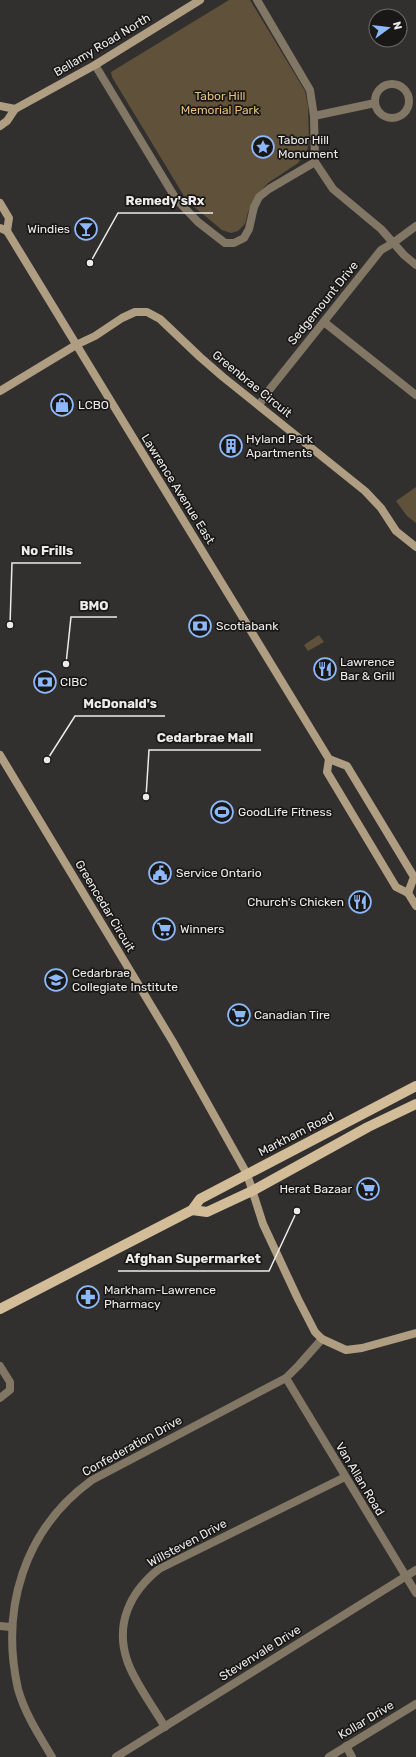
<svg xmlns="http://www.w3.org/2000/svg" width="416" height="1757" viewBox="0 0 416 1757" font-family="Rubik,sans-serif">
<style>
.green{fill:#60513a}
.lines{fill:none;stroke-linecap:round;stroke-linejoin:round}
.street{stroke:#827765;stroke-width:8}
.secondary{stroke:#b09e82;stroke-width:8}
.primary{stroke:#d3bc98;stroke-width:10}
.labels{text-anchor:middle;stroke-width:3.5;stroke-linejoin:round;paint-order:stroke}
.street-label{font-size:12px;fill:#ecebea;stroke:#191817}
.park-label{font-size:12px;fill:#e5bd7c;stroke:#191817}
.poi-label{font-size:12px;fill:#ecebea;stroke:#191817;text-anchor:start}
.leader{fill:none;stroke:#ecebea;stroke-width:1.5}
.callout-dot{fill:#ecebea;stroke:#191817;stroke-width:1.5}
.callout-label{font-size:13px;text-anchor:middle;font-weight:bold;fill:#ecebea;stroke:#191817;stroke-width:3.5;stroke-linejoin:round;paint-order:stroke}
</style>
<rect width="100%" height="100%" fill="#32302e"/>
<!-- green -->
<g class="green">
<polygon points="229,0 250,0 305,91 308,106 309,140 307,151 298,163 268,183 255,197 248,212 245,224 238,231 231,233 222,230 187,201 112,77 111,72"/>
<polygon points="416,487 416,523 407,516 396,501"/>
<polygon points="319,635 324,642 308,651 304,645"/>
</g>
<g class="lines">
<!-- street -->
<g class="street">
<polyline points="257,0 310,90 314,116 315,162 333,189 381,229 404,255 416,265"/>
<polyline points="95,65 176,199 198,222 225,243 234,243 244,238 249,229 254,207 259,197 269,189 315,162"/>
<circle cx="392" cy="101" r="17"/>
<polyline points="314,116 375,103"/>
<polyline points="324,322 416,395"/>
<polyline points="259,405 270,389 381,250 393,243 416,226"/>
<polyline points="0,1366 10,1382 10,1390 0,1398"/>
<polyline points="286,1378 416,1593"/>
<polyline points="0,1626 10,1627"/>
<path d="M 165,1727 C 154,1708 133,1680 127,1660 C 115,1624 130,1592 159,1569 L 345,1477"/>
<polyline points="346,1746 352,1757"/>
<path d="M 52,1757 C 39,1735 25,1714 18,1689 C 0,1609 24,1529 92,1480 L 286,1378 L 299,1365 L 322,1339"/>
<polyline points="116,1757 416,1570"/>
<polyline points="329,1757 416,1704"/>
</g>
<!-- secondary -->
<g class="secondary">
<polyline points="0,106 15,109"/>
<polyline points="0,126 7,121 15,109 95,65 200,0"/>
<polyline points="0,203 9,218 7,231"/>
<polyline points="0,228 7,231 329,759 347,766 414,877 408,893"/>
<polyline points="0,391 76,345 95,336 122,318 135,312 147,312 160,319 200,357 223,377 365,491 381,508 396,531 416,547"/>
<polyline points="0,755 173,1042 247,1174 263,1224 298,1299 315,1332 322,1339 346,1350 362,1348 416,1333"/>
<polyline points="329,759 327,772 396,887 408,893 416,906"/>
</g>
<!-- primary -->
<g class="primary">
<polyline points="192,1210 207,1212 252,1191 368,1127 416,1104"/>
<polyline points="0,1309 192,1210 200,1199 416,1086"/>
</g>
</g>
<!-- icons -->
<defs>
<g id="sight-ring" transform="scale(1.15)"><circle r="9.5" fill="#191817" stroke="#8db9fc" stroke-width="1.5"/><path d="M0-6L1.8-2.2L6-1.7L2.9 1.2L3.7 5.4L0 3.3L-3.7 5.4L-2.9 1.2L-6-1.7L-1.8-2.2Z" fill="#8db9fc"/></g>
<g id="bar-ring" transform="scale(1.15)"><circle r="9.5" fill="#191817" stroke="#8db9fc" stroke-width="1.5"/><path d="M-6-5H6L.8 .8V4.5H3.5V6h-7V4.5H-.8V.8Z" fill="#8db9fc"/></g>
<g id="shop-ring" transform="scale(1.15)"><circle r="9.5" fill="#191817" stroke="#8db9fc" stroke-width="1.5"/><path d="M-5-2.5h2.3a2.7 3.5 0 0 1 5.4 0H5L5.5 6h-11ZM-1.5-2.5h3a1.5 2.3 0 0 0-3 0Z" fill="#8db9fc"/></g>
<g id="building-ring" transform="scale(1.15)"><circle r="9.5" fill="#191817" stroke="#8db9fc" stroke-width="1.5"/><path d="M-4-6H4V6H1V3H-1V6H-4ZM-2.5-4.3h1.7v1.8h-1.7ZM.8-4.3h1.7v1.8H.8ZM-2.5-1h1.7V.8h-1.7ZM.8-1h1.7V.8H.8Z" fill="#8db9fc"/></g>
<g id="bank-ring" transform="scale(1.15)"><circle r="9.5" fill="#191817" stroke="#8db9fc" stroke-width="1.5"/><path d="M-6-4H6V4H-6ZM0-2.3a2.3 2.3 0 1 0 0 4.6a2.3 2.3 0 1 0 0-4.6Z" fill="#8db9fc"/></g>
<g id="restaurant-ring" transform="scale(1.15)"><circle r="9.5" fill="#191817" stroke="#8db9fc" stroke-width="1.5"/><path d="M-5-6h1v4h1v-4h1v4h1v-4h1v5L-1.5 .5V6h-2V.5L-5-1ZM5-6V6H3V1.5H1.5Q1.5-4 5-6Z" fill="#8db9fc"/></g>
<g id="stadium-ring" transform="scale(1.15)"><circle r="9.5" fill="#191817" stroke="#8db9fc" stroke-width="1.5"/><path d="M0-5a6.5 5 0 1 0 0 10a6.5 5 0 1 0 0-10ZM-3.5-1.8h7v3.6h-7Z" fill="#8db9fc"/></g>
<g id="civic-ring" transform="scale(1.15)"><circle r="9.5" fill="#191817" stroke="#8db9fc" stroke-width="1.5"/><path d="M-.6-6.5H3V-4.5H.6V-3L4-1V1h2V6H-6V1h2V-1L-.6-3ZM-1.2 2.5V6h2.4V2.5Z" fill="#8db9fc"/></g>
<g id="supermarket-ring" transform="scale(1.15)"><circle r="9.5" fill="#191817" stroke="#8db9fc" stroke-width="1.5"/><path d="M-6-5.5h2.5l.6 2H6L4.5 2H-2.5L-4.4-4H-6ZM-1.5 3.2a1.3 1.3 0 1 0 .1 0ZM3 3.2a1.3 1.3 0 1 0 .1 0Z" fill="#8db9fc"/></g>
<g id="school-ring" transform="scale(1.15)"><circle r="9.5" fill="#191817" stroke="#8db9fc" stroke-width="1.5"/><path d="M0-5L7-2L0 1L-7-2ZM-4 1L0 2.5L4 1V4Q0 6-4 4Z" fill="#8db9fc"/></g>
<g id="pharmacy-ring" transform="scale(1.15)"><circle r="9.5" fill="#191817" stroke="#8db9fc" stroke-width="1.5"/><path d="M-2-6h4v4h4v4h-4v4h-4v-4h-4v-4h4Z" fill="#8db9fc"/></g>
</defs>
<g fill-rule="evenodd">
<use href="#sight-ring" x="263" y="147"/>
<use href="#bar-ring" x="86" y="229"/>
<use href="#shop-ring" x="62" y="405"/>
<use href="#building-ring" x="231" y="446"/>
<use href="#bank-ring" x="200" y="626"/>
<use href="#restaurant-ring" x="325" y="669"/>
<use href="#bank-ring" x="45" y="682"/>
<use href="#stadium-ring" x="222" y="812"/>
<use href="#civic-ring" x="160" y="873"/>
<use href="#restaurant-ring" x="360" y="902"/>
<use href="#supermarket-ring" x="164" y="929"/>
<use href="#school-ring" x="56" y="980"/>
<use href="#supermarket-ring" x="239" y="1015"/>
<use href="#supermarket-ring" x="368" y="1189"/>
<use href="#pharmacy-ring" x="88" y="1297"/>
</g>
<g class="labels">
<!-- street labels -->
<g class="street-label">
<text transform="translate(102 45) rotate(-31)" y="4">Bellamy Road North</text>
<text transform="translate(323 303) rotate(-51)" y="4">Sedgemount Drive</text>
<text transform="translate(252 384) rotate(39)" y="4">Greenbrae Circuit</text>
<text transform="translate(178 489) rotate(58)" y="4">Lawrence Avenue East</text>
<text transform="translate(105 906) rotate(59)" y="4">Greencedar Circuit</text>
<text transform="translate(296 1134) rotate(-27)" y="4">Markham Road</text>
<text transform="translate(132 1446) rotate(-29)" y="4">Confederation Drive</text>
<text transform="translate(360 1479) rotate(59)" y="4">Van Allan Road</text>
<text transform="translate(187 1543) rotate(-28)" y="4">Willsteven Drive</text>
<text transform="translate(260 1653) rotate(-32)" y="4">Stevenvale Drive</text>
<text transform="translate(366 1720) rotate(-31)" y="4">Kollar Drive</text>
</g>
<!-- park labels -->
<g class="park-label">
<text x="220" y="100">Tabor Hill<tspan x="220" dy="14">Memorial Park</tspan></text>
</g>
<!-- poi labels -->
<g class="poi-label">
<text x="278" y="144">Tabor Hill<tspan x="278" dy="14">Monument</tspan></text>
<text x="70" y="233" text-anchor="end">Windies</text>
<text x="78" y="409">LCBO</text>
<text x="246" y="443">Hyland Park<tspan x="246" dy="14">Apartments</tspan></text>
<text x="216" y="630">Scotiabank</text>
<text x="340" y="666">Lawrence<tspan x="340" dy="14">Bar &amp; Grill</tspan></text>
<text x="60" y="686">CIBC</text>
<text x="238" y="816">GoodLife Fitness</text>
<text x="176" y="877">Service Ontario</text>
<text x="344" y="906" text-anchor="end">Church's Chicken</text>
<text x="180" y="933">Winners</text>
<text x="72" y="977">Cedarbrae<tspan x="72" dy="14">Collegiate Institute</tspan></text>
<text x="254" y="1019">Canadian Tire</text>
<text x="352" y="1193" text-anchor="end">Herat Bazaar</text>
<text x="104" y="1294">Markham-Lawrence<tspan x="104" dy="14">Pharmacy</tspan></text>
</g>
</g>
<!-- callouts -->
<path class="leader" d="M90 263L118 213H213M10 625L12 563H81M66 664L71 617H117M47 760L75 716H165M146 797L149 750H261M297 1211L269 1271H118"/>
<g class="callout-dot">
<circle cx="90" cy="263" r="4"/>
<circle cx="10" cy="625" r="4"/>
<circle cx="66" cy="664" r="4"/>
<circle cx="47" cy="760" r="4"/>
<circle cx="146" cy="797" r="4"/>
<circle cx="297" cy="1211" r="4"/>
</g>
<g class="callout-label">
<text x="165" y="205">Remedy'sRx</text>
<text x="47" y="555">No Frills</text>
<text x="94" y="610">BMO</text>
<text x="120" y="708">McDonald's</text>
<text x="205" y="742">Cedarbrae Mall</text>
<text x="193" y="1263">Afghan Supermarket</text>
</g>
<!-- north arrow -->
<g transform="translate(388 28) rotate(75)"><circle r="19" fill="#191817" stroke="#6d6c6b"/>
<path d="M0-3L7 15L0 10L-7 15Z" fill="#8db9fc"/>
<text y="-6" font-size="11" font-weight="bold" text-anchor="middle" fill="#ecebea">N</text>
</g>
</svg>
